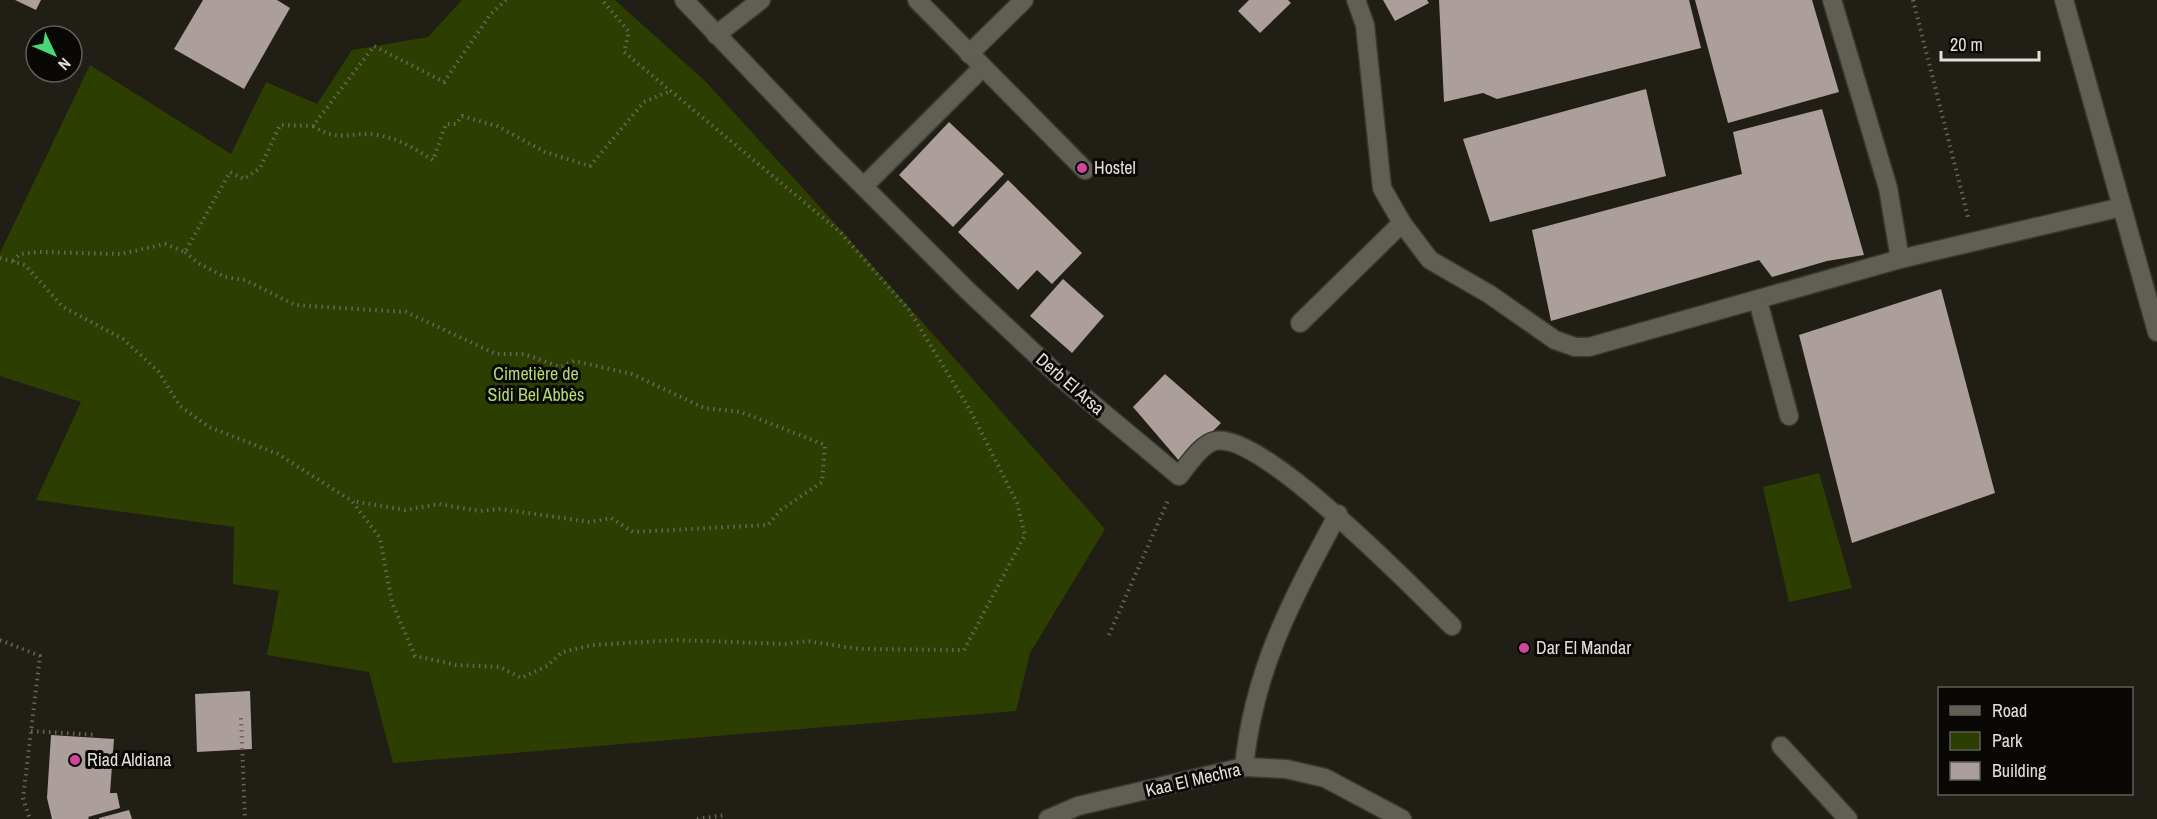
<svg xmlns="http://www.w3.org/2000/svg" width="2157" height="819" viewBox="0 0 2157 819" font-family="'Archivo Narrow',sans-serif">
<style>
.green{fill:#2d3f00}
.building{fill:#ac9e9a}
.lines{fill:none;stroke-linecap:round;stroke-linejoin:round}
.minor-casing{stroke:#3a3832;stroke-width:21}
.path{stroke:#67655e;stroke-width:4;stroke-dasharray:1.5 4.5;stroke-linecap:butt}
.minor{stroke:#615f54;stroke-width:18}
.hotel-dot{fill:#d1479c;stroke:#090805;stroke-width:2}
.labels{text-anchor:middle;stroke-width:6;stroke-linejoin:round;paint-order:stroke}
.poi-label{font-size:18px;fill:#e2e0da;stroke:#090805;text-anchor:start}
.park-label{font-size:18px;fill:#b3d874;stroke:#090805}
.street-label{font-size:18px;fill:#e2e0da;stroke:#090805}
</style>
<rect width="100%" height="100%" fill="#201e15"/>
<!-- green -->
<g class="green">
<polygon points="462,0 615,0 706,82 841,230 1105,529 1030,653 1016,711 393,763 369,672 267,655 279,591 233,584 234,527 36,500 81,402 0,376 0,253 90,65 231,154 266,82 317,104 352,50 428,37"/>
<polygon points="1819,473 1852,588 1789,602 1763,487"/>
</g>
<!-- building -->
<g class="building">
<polygon points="15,0 41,0 36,10"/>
<polygon points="203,0 277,0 290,8 244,89 174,49"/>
<polygon points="1249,0 1288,0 1291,3 1260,33 1238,11"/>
<polygon points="1383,0 1427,0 1429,3 1395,21"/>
<polygon points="1439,0 1689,0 1701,48 1497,99 1483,93 1444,102"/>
<polygon points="1695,0 1812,0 1839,92 1728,123"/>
<polygon points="1646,89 1666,176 1490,222 1463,139"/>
<polygon points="1822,109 1864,255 1827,261 1772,277 1759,260 1551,321 1532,230 1742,174 1733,132"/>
<polygon points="949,122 1004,174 953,227 899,175"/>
<polygon points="1008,180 1082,253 1052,284 1037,270 1018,290 958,232"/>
<polygon points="1063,279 1104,316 1072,353 1030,316"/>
<polygon points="1941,289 1995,493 1852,543 1799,335"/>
<polygon points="1165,374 1221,423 1181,463 1133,407"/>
<polygon points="250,691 252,749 197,752 195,694"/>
<polygon points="51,735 114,739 110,793 117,793 120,808 88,817 89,819 52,819 47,798"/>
<polygon points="129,810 132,819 99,819 99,818"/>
</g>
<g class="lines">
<!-- minor casing -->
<g class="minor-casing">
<g id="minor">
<path d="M 684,0 L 828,151 L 968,291 L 1059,376 L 1179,476 C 1188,465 1201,444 1215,441 C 1262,431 1416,591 1452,626"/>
<polyline points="917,0 1085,170"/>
<polyline points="1356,0 1365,25 1382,188 1402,223 1430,260 1489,294 1555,340 1575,347 1589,347 1900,259 1888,188 1832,0"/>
<polyline points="2064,0 2157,332"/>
<polyline points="716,35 761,0"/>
<polyline points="969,54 1024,0"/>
<polyline points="864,186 982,68"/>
<polyline points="1900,259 2122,207"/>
<polyline points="1758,301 1789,416"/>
<polyline points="1300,323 1402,223"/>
<polyline points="1781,746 1848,819"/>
<path d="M 1244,767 C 1254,668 1292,600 1338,514"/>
<polyline points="1048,819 1078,806 1244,767 1286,769 1325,778 1402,819"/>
</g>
</g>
<!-- path -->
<g class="path">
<polyline points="1913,0 1968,217"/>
<path d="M 313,126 C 338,143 352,131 377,135 C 398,138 415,149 433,160 L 446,124 L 456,124 L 462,116 L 497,126 L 545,152 L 590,166 L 644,102 L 670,91"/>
<polyline points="185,252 198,263 225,277 245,280 295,305 406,312 496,354 524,354 560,367 574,361 632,374 704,408 741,412 825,445 822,482 781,510 768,525 633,532 611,518 590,522 501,509 479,511 439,504 405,510 353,501"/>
<polyline points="0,258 25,265 63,307 123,339 158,371 180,406 209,427 278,454 352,501 380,538 392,603 415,656 456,665 500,667 521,678 547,666 562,652 593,645 677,640 786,644 807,641 859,649 964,650 1025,535 1017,503 970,410 909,310 840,232 624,52 629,32 602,0"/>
<polyline points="13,261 20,254 39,252 121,254 165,244 185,252 230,172 244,179 260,168 280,125 313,126 374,46 444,82 490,15 506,0"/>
<polyline points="1109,635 1169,498"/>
<polyline points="0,640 40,656 23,798 30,819"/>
<polyline points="241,718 245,819"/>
<polyline points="31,731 95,735"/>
<polyline points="697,819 726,815"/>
</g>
<!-- minor -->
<use href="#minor" class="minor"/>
</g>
<!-- markers -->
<g class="hotel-dot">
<circle cx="1082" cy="168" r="6"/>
<circle cx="1524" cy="648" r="6"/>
<circle cx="75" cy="760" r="6"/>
</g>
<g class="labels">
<!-- poi labels -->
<g class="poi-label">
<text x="1094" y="174">Hostel</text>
<text x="1536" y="654">Dar El Mandar</text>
<text x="87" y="766">Riad Aldiana</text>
</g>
<!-- park labels -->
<g class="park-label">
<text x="536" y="380">Cimetière de<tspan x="536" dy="21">Sidi Bel Abbès</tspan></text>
</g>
<!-- street labels -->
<g class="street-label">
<text transform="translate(1070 384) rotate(41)" y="6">Derb El Arsa</text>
<text transform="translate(1193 780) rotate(-13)" y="6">Kaa El Mechra</text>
</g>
</g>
<!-- legend -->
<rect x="1938" y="687" width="195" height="108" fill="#090805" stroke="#605e5a" stroke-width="1.5"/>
<rect x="1950" y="706" width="30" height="9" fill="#615f54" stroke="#605e5a" stroke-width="1.5"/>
<text x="1992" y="717" font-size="18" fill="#e2e0da">Road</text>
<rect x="1950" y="732" width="30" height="18" fill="#2d3f00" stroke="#605e5a" stroke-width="1.5"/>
<text x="1992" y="747" font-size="18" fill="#e2e0da">Park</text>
<rect x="1950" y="762" width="30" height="18" fill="#ac9e9a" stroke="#605e5a" stroke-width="1.5"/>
<text x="1992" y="777" font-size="18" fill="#e2e0da">Building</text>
<!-- north arrow -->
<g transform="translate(54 54) rotate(134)"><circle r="28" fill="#090805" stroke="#605e5a" stroke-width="1.5"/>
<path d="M0-4.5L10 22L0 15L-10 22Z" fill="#4bd677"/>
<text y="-9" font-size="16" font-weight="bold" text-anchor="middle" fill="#e2e0da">N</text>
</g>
<!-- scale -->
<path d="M1941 51v9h98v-9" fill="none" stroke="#e2e0da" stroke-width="3"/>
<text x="1950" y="51" font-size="18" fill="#e2e0da" stroke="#090805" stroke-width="4.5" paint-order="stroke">20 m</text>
</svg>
